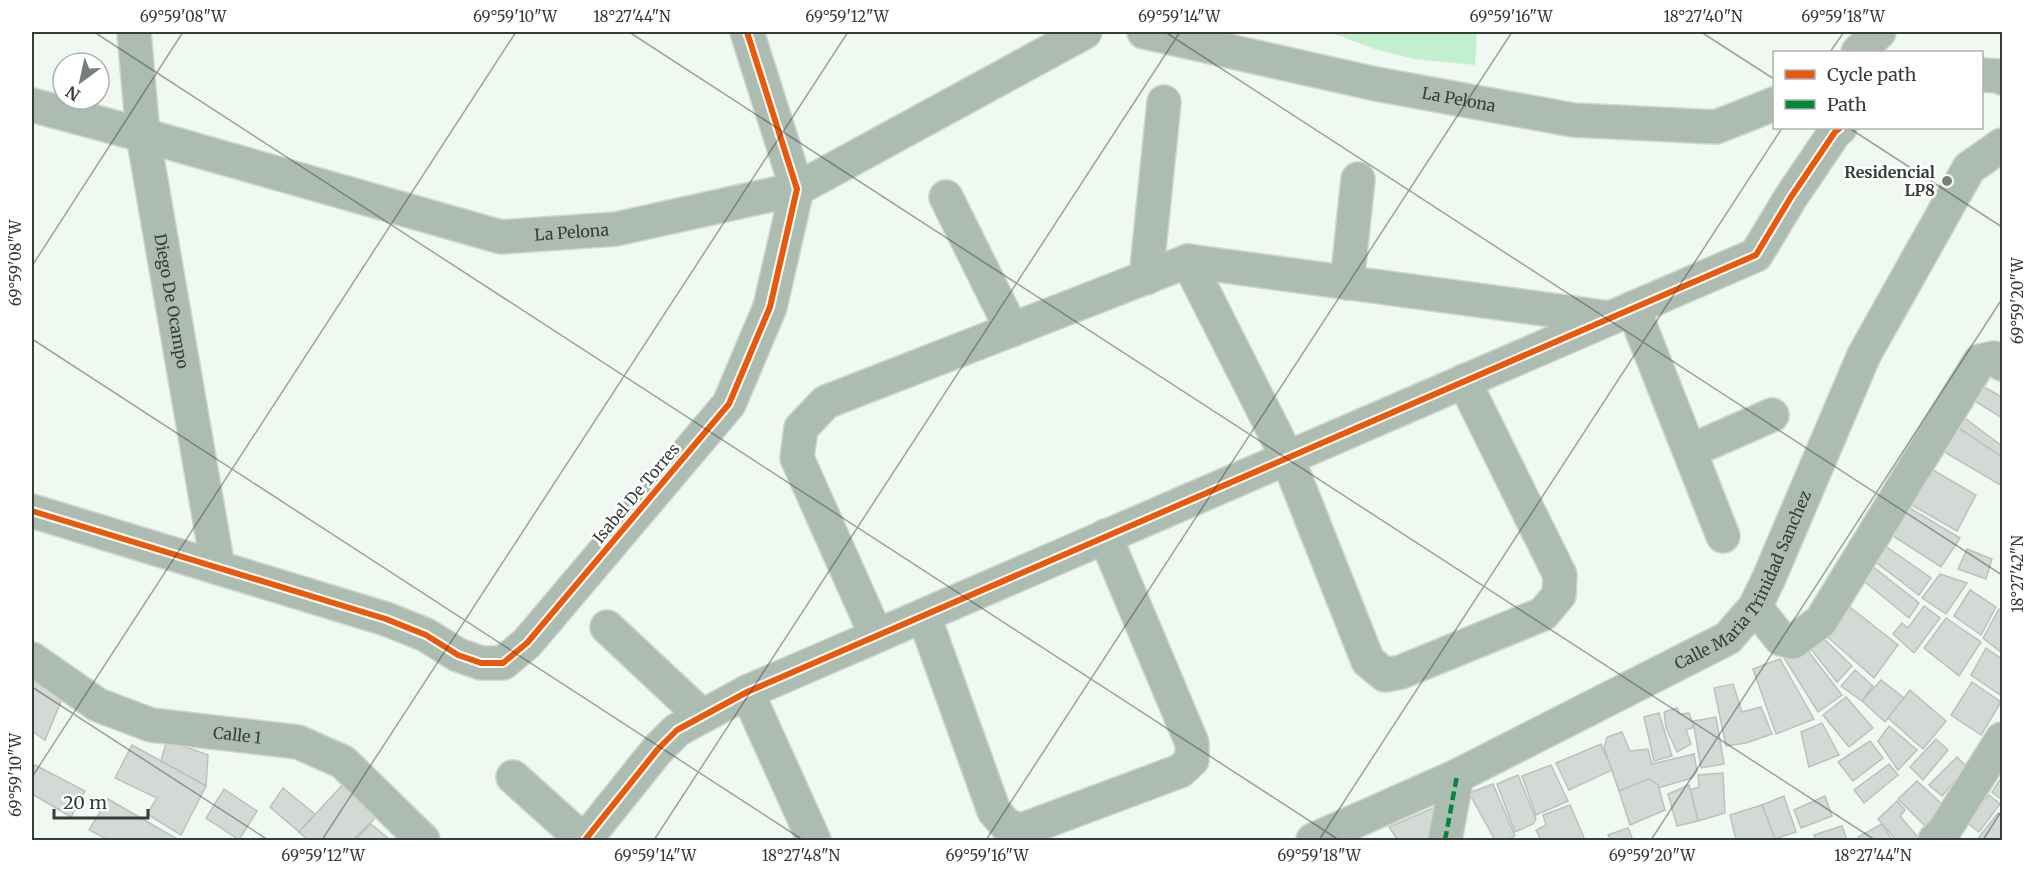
<svg xmlns="http://www.w3.org/2000/svg" width="2034" height="872" viewBox="0 0 2034 872" font-family="Merriweather,serif">
<style>
.green{fill:#c2f0ce}
.building{fill:#d3dad5;stroke:#bbc2bd;stroke-width:1.5}
.lines{fill:none;stroke-linecap:round;stroke-linejoin:round}
.minor-casing{stroke:#d0d5d1;stroke-width:36}
.minor{stroke:#adbcb1;stroke-width:33}
.quiet{stroke:#00873e;stroke-width:4.5;stroke-dasharray:9 4.5;stroke-linecap:butt}
.cycleway-casing{stroke:#fff;stroke-width:10}
.cycleway{stroke:#e8590c;stroke-width:6}
.ticks{fill:none;stroke:#373c38;stroke-width:1.5;stroke-opacity:0.45}
.poi-dot{fill:#787e79;stroke:#fff;stroke-width:2}
.labels{text-anchor:middle;stroke-width:5;stroke-linejoin:round;paint-order:stroke}
.street-label{font-size:16px;fill:#373c38;stroke:#fff}
.poi-label{font-size:16px;font-weight:bold;fill:#373c38;stroke:#fff;text-anchor:end}
.neatline{fill:none;stroke:#373c38;stroke-width:2}
.ticks-label{font-size:15px;text-anchor:middle;fill:#373c38}
</style>
<rect width="100%" height="100%" fill="#f0f8f2"/>
<!-- green -->
<polygon class="green" points="1329,32 1477,32 1475,65 1414,59 1375,49"/>
<!-- building -->
<g class="building">
<polygon points="1975,382 2002,397 2002,418 1968,397"/>
<polygon points="1958,413 2002,446 2002,457 1960,429"/>
<polygon points="1959,420 1960,429 2002,457 2002,486 1941,450"/>
<polygon points="1933,470 1976,495 1957,531 1910,504"/>
<polygon points="1908,507 1960,538 1941,567 1890,534"/>
<polygon points="1884,545 1931,578 1919,595 1873,560"/>
<polygon points="1967,549 1992,559 1986,579 1958,569"/>
<polygon points="1871,565 1919,603 1909,618 1860,578"/>
<polygon points="1940,574 1967,583 1946,614 1922,598"/>
<polygon points="1970,590 1996,607 1981,635 1954,616"/>
<polygon points="1846,604 1898,645 1874,678 1823,633"/>
<polygon points="1924,606 1940,618 1914,653 1893,634 1902,623 1908,628"/>
<polygon points="1999,609 2002,611 2002,653 1983,638"/>
<polygon points="1946,618 1981,642 1959,676 1924,648"/>
<polygon points="1820,635 1852,666 1837,682 1807,644"/>
<polygon points="1805,647 1842,695 1818,712 1783,656"/>
<polygon points="1986,648 2002,659 2002,696 1971,675"/>
<polygon points="1780,659 1814,719 1776,734 1753,669"/>
<polygon points="1855,670 1873,686 1862,701 1841,686"/>
<polygon points="32,679 62,699 45,740 32,731"/>
<polygon points="1881,680 1904,698 1885,722 1862,701"/>
<polygon points="1972,682 2001,702 1981,735 1951,715"/>
<polygon points="1733,684 1742,712 1761,707 1772,734 1746,743 1726,746 1714,688"/>
<polygon points="1910,690 1946,721 1923,749 1888,718"/>
<polygon points="1846,697 1873,728 1849,747 1823,715"/>
<polygon points="1677,708 1680,714 1689,713 1694,727 1686,730 1691,744 1677,752 1666,728 1664,712"/>
<polygon points="1659,713 1672,756 1654,761 1644,717"/>
<polygon points="1716,717 1724,764 1701,768 1693,721"/>
<polygon points="1822,723 1839,755 1809,767 1801,732"/>
<polygon points="1889,726 1917,750 1898,770 1878,741"/>
<polygon points="1622,732 1630,751 1648,749 1652,764 1694,754 1697,771 1692,778 1658,788 1658,785 1649,779 1619,791 1604,748 1607,737"/>
<polygon points="1936,739 1948,750 1923,780 1910,767"/>
<polygon points="167,740 208,755 206,786 161,761"/>
<polygon points="1870,741 1883,758 1853,781 1838,762"/>
<polygon points="1601,744 1612,770 1569,790 1556,763"/>
<polygon points="132,745 206,786 181,835 147,814 157,798 115,778"/>
<polygon points="1957,757 1967,767 1942,796 1929,785"/>
<polygon points="1889,764 1898,775 1864,803 1854,790"/>
<polygon points="35,765 85,791 71,817 32,794 32,772"/>
<polygon points="1551,765 1568,801 1536,815 1522,776"/>
<polygon points="1723,773 1725,813 1698,821 1690,790 1699,787 1698,775"/>
<polygon points="1518,775 1536,819 1533,824 1515,832 1497,784"/>
<polygon points="2002,777 2002,800 1992,792"/>
<polygon points="1649,779 1658,785 1665,810 1630,825 1619,791"/>
<polygon points="346,781 378,815 353,840 308,840 299,832"/>
<polygon points="1917,781 1944,806 1926,827 1898,799"/>
<polygon points="1493,784 1515,836 1507,840 1495,840 1469,793"/>
<polygon points="1689,785 1698,821 1677,826 1668,794"/>
<polygon points="283,788 315,814 299,832 270,807"/>
<polygon points="224,789 257,811 239,840 206,818"/>
<polygon points="1989,795 2000,804 1979,832 1966,822"/>
<polygon points="1784,796 1796,832 1775,839 1762,805"/>
<polygon points="1825,796 1832,816 1801,828 1794,810"/>
<polygon points="108,799 177,839 176,840 109,840 89,830"/>
<polygon points="1897,801 1905,810 1900,816 1919,839 1916,840 1896,840 1878,819"/>
<polygon points="1445,803 1436,840 1398,840 1389,827"/>
<polygon points="1570,805 1585,840 1541,840 1536,830 1546,825 1543,815"/>
<polygon points="1762,805 1775,839 1736,840 1730,815"/>
<polygon points="1998,813 2002,816 2002,840 1981,840 1979,837"/>
<polygon points="371,824 390,840 355,840"/>
<polygon points="1882,824 1892,840 1860,840 1858,837"/>
<polygon points="1842,826 1847,840 1816,840 1814,835"/>
<polygon points="1628,828 1633,840 1611,840 1608,835"/>
</g>
<g class="lines">
<!-- minor casing -->
<g class="minor-casing">
<g id="minor">
<path id="s1" d="M 134,32 L 143,135 L 218,568"/>
<path id="s2" d="M 1144,32 L 1376,84 L 1573,120 L 1716,127 L 1774,104"/>
<polyline points="1858,52 1879,32"/>
<polyline points="1982,75 1999,76 2002,78"/>
<path id="s3" d="M 32,105 L 143,135 L 501,237 L 616,229 L 797,189 L 1085,32"/>
<polyline points="946,197 1012,330"/>
<polyline points="1188,261 1287,457 1368,661 1385,675 1401,672 1543,614 1559,595 1560,575 1464,381"/>
<polyline points="1146,278 1164,102"/>
<polyline points="1347,283 1358,179"/>
<polyline points="1633,308 1723,536"/>
<polyline points="1690,451 1772,415"/>
<polyline points="32,511 386,619 426,635 458,655 481,663 503,663 527,643 729,404 770,307 797,189 747,32"/>
<polyline points="1755,607 1781,639 1793,642 1821,621 1980,361 1994,358 2002,364"/>
<polyline points="924,616 994,811 1007,826 1022,830 1180,771 1192,760 1192,743 1105,536"/>
<polyline points="607,627 702,716"/>
<polyline points="876,635 797,458 801,428 826,402 1188,261 1610,318"/>
<path id="s4" d="M 32,659 L 98,705 L 151,725 L 298,742 L 343,762 L 423,840"/>
<polyline points="747,692 814,840"/>
<polyline points="513,777 583,840"/>
<polyline points="585,840 658,749 677,730 747,692 1756,255 1791,197 1835,132 1840,128"/>
<path id="s5" d="M 1313,840 L 1457,776 L 1728,638 L 1755,607 L 1769,578 L 1864,355 L 1969,168 L 2002,145"/>
<polyline points="1445,840 1457,776"/>
<polyline points="1935,840 1944,831 2002,739"/>
</g>
</g>
<!-- minor -->
<use href="#minor" class="minor"/>
<!-- quiet -->
<polyline class="quiet" points="1445,840 1457,776"/>
<!-- cycleway casing -->
<g class="cycleway-casing">
<g id="cycleway">
<polyline points="32,511 386,619 426,635 458,655 481,663 503,663 527,643 729,404 770,307 797,189 747,32"/>
<polyline points="585,840 658,749 677,730 747,692 1756,255 1791,197 1835,132 1840,128"/>
</g>
</g>
<!-- cycleway -->
<use href="#cycleway" class="cycleway"/>
</g>
<!-- ticks -->
<path class="ticks" d="M 94,32 L 1339,840M 629,32 L 1875,840M 1165,32 L 2002,575M 1701,32 L 1774,79M 1830,52 L 1844,32M 1849,128 L 2002,227M 32,266 L 183,32M 32,339 L 803,840M 32,687 L 268,840M 32,777 L 516,32M 322,840 L 848,32M 654,840 L 1180,32M 986,840 L 1512,32M 1319,840 L 1782,128M 1651,840 L 2002,299M 1983,840 L 2002,810"/>
<!-- markers -->
<circle class="poi-dot" cx="1947" cy="181" r="6"/>
<g class="labels">
<!-- street labels -->
<g class="street-label">
<text dy="6" stroke="none"><textPath href="#s2" startOffset="322">La Pelona</textPath></text>
<text dy="6" stroke="none"><textPath href="#s3" startOffset="558">La Pelona</textPath></text>
<text dy="6" stroke="none"><textPath href="#s1" startOffset="272">Diego De Ocampo</textPath></text>
<text transform="translate(636 493) rotate(-50)" y="6">Isabel De Torres</text>
<text dy="6" stroke="none"><textPath href="#s5" startOffset="516">Calle Maria Trinidad Sanchez</textPath></text>
<text dy="6" stroke="none"><textPath href="#s4" startOffset="224">Calle 1</textPath></text>
</g>
<!-- poi labels -->
<g class="poi-label">
<text x="1935" y="178">Residencial<tspan x="1935" dy="18">LP8</tspan></text>
</g>
</g>
<!-- border -->
<rect width="2034" height="872" fill="none" stroke="#ffffff" stroke-width="66"/>
<!-- legend -->
<rect x="1773" y="51" width="210" height="78" fill="#ffffff" stroke="#afb1af" stroke-width="1.5"/>
<rect x="1785" y="70" width="30" height="9" fill="#e8590c" stroke="#afb1af" stroke-width="1.5"/>
<text x="1827" y="81" font-size="18" fill="#373c38">Cycle path</text>
<rect x="1785" y="100" width="30" height="9" fill="#00873e" stroke="#afb1af" stroke-width="1.5"/>
<text x="1827" y="111" font-size="18" fill="#373c38">Path</text>
<!-- north arrow -->
<g transform="translate(81 81) rotate(213)"><circle r="28" fill="#ffffff" stroke="#afb1af" stroke-width="1.5"/>
<path d="M0-4.5L10 22L0 15L-10 22Z" fill="#787e79"/>
<text y="-9" font-size="16" font-weight="bold" text-anchor="middle" fill="#373c38">N</text>
</g>
<!-- scale -->
<path d="M54 809v9h94v-9" fill="none" stroke="#373c38" stroke-width="3"/>
<text x="63" y="809" font-size="18" fill="#373c38" stroke="#ffffff" stroke-width="4.5" paint-order="stroke">20 m</text>
<rect x="33" y="33" width="1968" height="806" class="neatline"/>
<g class="ticks-label">
<text x="183" y="22">69°59'08"W</text>
<text x="515" y="22">69°59'10"W</text>
<text x="632" y="22">18°27'44"N</text>
<text x="847" y="22">69°59'12"W</text>
<text x="1179" y="22">69°59'14"W</text>
<text x="1511" y="22">69°59'16"W</text>
<text x="1703" y="22">18°27'40"N</text>
<text x="1843" y="22">69°59'18"W</text>
<text transform="translate(16 263) rotate(-90)" y="5">69°59'08"W</text>
<text transform="translate(2018 301) rotate(-90)" y="5">69°59'20"W</text>
<text transform="translate(2018 574) rotate(-90)" y="5">18°27'42"N</text>
<text transform="translate(16 775) rotate(-90)" y="5">69°59'10"W</text>
<text x="323" y="861">69°59'12"W</text>
<text x="655" y="861">69°59'14"W</text>
<text x="801" y="861">18°27'48"N</text>
<text x="987" y="861">69°59'16"W</text>
<text x="1319" y="861">69°59'18"W</text>
<text x="1652" y="861">69°59'20"W</text>
<text x="1873" y="861">18°27'44"N</text>
</g>
</svg>
